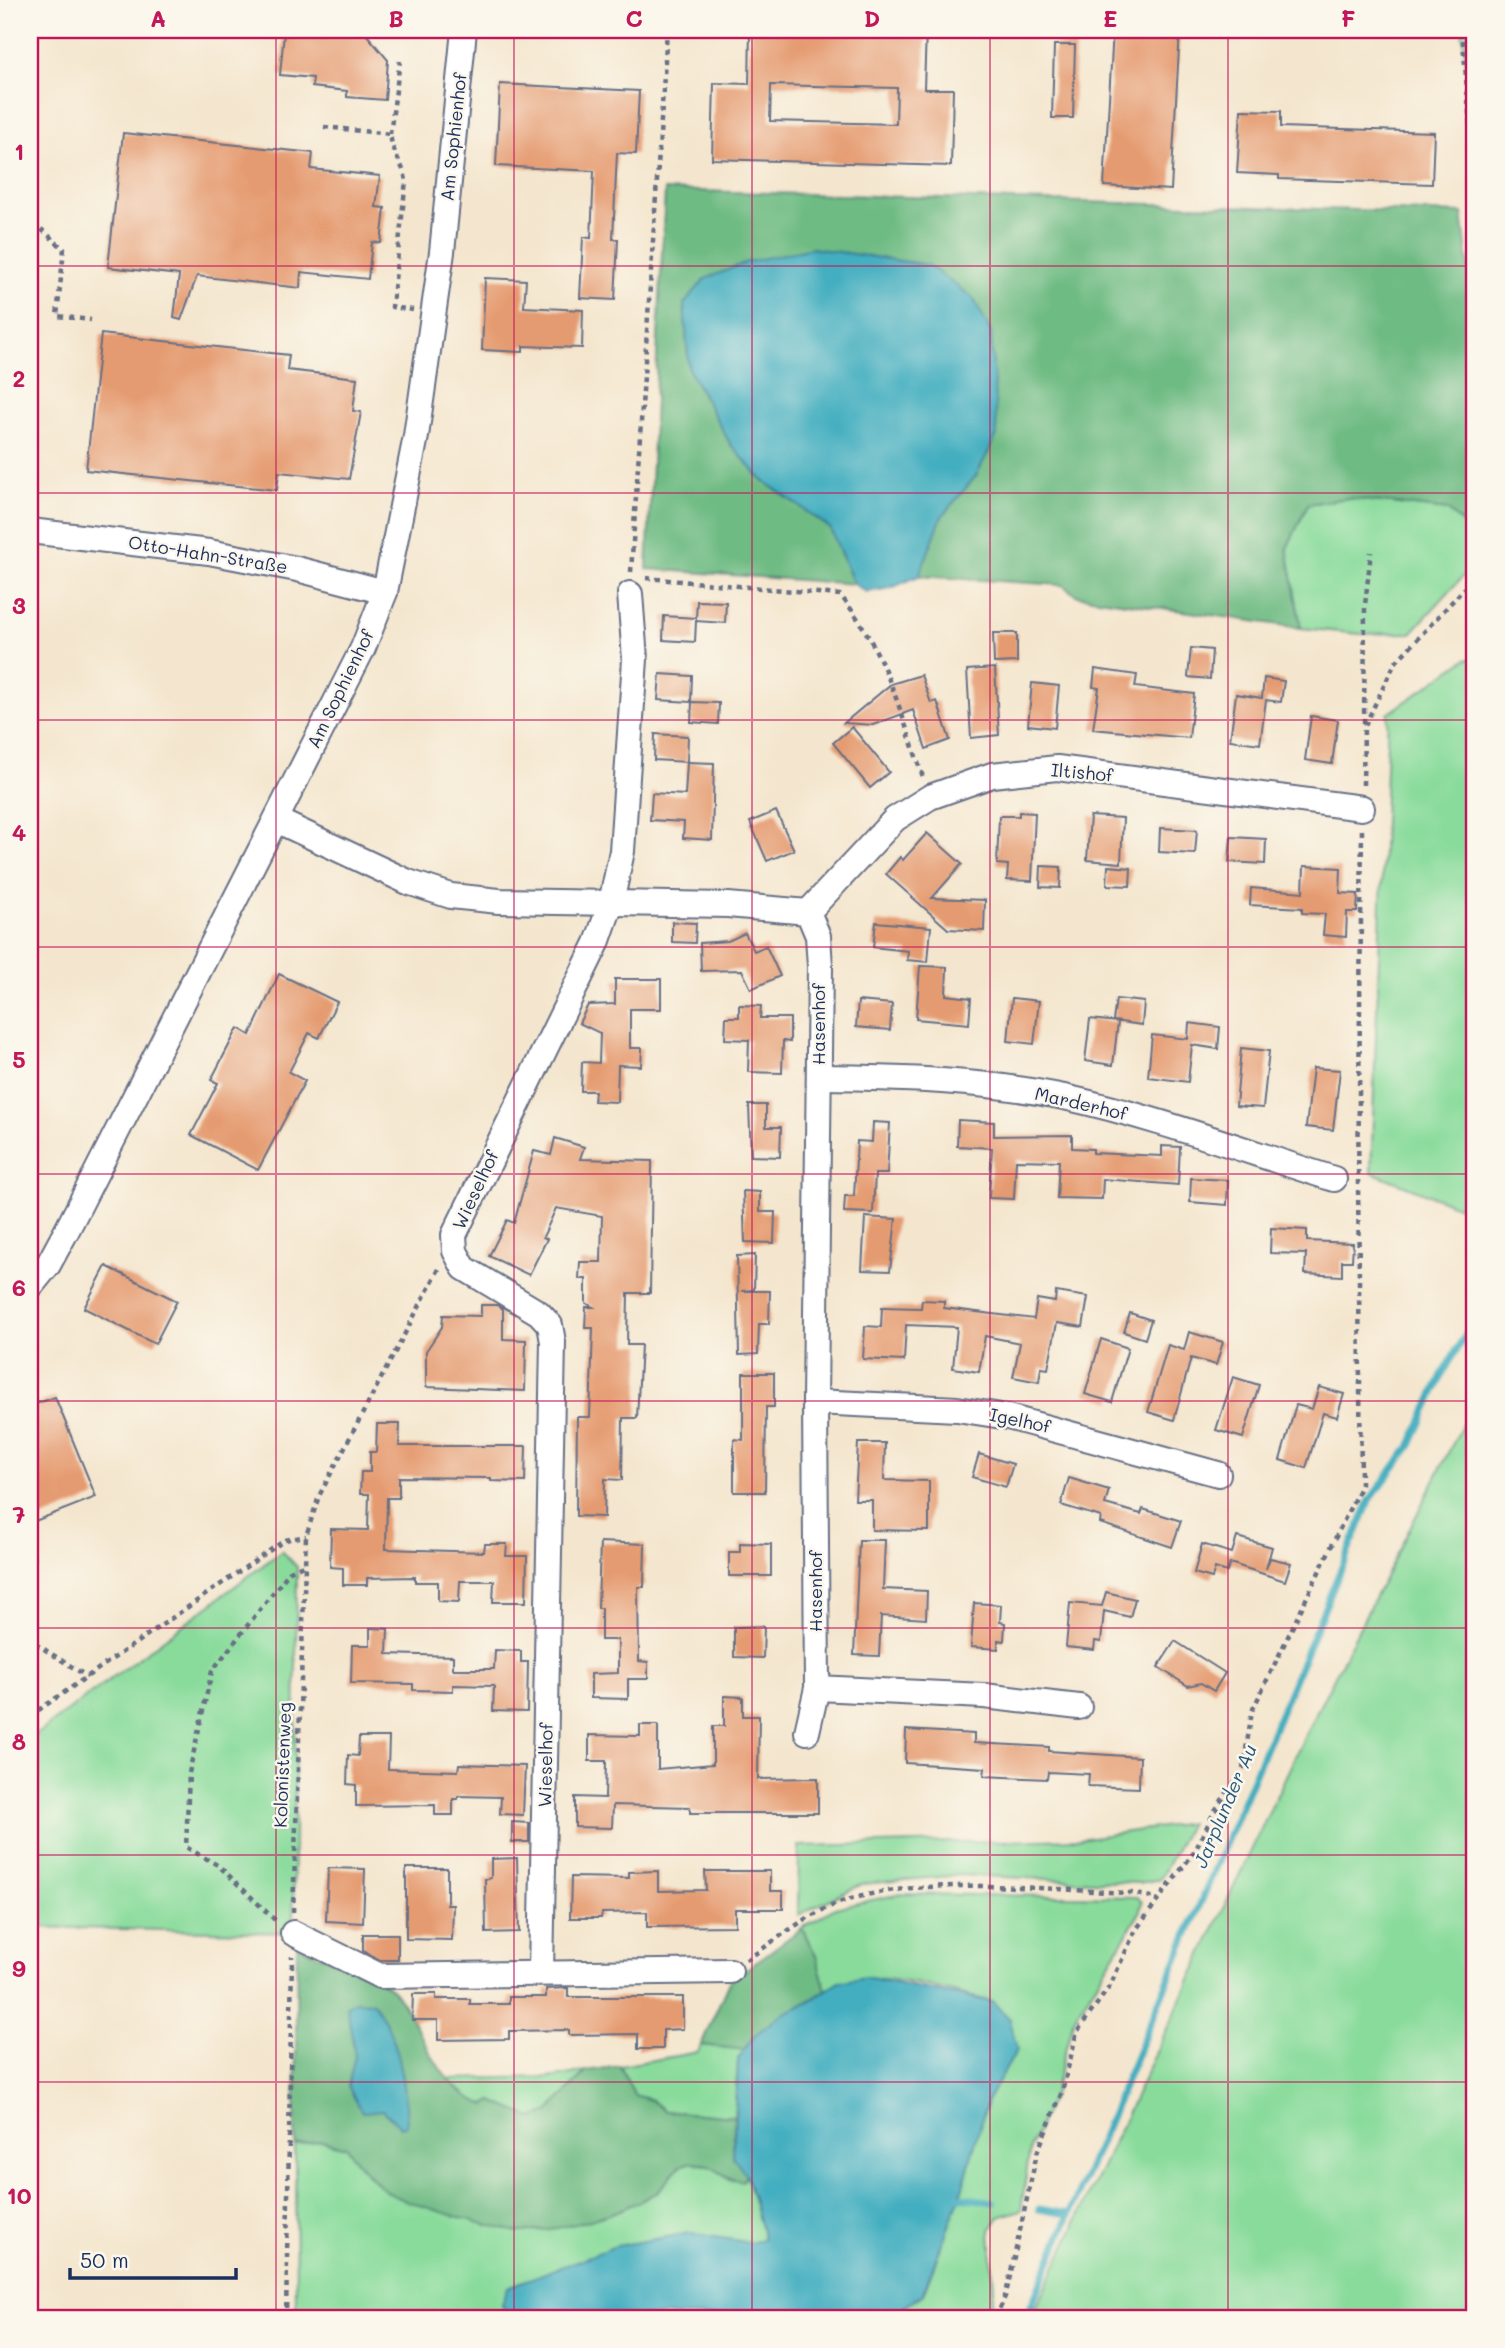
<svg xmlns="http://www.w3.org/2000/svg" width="1505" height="2348" viewBox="0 0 1505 2348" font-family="Mali,sans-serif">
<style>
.green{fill:#89db9b;stroke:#52857c;stroke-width:2}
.forest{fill:#6ebb83;stroke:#447570;stroke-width:2}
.water{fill:#42aec0;stroke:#2e6e8f;stroke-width:2}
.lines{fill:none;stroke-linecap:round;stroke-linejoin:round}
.stream{stroke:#42aec0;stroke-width:7}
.building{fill:#e59b71;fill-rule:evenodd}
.minor-casing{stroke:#676f85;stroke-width:28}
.path{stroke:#676f85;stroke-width:4.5;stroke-dasharray:5 5;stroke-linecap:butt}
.minor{stroke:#fff;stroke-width:24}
.grid{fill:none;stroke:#c2185b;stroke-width:2;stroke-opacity:0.55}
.labels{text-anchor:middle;stroke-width:5;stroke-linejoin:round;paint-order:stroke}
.street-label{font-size:18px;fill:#1b2f5e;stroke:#fbf7ec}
.water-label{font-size:19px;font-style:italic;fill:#295b80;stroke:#fbf7ec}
.neatline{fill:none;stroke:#c2185b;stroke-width:2.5}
.grid-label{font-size:23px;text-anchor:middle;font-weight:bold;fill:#c2185b}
</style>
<rect width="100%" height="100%" fill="#fbf7ec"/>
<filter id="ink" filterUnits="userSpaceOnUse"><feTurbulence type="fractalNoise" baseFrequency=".0143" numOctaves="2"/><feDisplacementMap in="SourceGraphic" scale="14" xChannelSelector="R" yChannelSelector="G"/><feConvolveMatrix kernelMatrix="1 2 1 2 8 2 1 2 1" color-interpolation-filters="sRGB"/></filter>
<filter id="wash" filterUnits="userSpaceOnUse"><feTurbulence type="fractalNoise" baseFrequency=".00686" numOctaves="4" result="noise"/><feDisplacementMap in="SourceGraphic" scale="28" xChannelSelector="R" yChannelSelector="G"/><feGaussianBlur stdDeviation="1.57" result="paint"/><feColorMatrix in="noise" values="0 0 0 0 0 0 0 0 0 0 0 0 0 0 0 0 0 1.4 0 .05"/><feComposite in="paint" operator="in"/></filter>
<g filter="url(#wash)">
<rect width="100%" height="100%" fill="#f4e6ce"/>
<!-- green -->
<g class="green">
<polygon points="1462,30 1475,30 1475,146"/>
<polygon points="1348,498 1448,510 1475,535 1475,556 1467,572 1411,633 1360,634 1301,628 1287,548 1308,504"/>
<polygon points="1466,659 1475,659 1475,1213 1371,1172 1388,714"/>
<polygon points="1475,1400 1475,2318 1031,2318 1309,1727"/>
<polygon points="282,1551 297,1567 293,1933 30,1927 30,1739"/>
<polygon points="1190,1823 1160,1879 1139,1883 960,1875 862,1884 798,1915 799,1846 1079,1839"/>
<path d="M 900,1894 L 1137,1897 L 1142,1902 L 1139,1914 L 1073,2021 L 1054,2092 L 1030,2148 L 1021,2210 L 999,2217 L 990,2230 L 994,2290 L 989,2318 L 887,2318 L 923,2295 L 960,2197 L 987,2101 L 1017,2050 L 993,2002 C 948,1991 866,1963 826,1990 L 816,1956 L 802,1928 L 835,1908 Z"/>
<polygon points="701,2045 745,2050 738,2059 734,2117 665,2111 651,2100 634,2095 620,2066 698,2052"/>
<polygon points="586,2071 548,2113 532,2118 492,2101 486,2105 468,2099 446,2079 556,2077"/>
<polygon points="322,2141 346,2147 361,2168 391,2194 470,2218 610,2211 657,2193 679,2166 692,2162 713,2167 731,2180 742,2181 746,2175 764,2238 752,2243 689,2233 502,2304 509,2318 296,2318 295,2145"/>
</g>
<!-- forest -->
<g class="forest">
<polygon points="665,190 1462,213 1475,318 1475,535 1447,510 1348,498 1308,504 1287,548 1301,628 1078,596 1062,585 919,576 942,516 976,476 684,304 689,370 731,445 762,480 830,528 854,584 647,569"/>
<path d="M 802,1928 L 816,1956 L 826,1990 C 797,2010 766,2019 745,2050 L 701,2045 L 729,1982 Z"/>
<path d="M 297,1945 C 315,1954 385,1980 394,1991 C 425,2030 434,2088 486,2105 L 492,2101 L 532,2118 L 548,2113 L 586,2071 L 620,2066 L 634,2095 L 651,2100 L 665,2111 L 734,2117 L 733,2157 L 746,2175 L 742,2181 C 723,2180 709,2158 688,2163 C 671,2167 668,2186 654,2194 C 614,2215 567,2230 522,2232 C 507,2232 402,2202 389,2193 C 372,2182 358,2164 346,2147 L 322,2141 L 295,2145 Z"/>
</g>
<!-- water -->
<g class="water">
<polygon points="812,248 928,265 973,298 991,332 997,435 976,476 942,516 919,576 891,588 866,592 854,584 830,528 762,480 731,445 689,370 684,304 705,279 747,262"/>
<polygon points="865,1977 993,2002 1010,2019 1017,2050 987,2101 960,2197 922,2295 887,2318 662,2316 509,2318 502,2304 508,2287 616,2246 689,2233 752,2243 764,2238 746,2175 733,2157 738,2059 754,2036 780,2015 805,2004 839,1982"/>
<path d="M 355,2001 L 372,2002 C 399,2033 406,2085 407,2125 L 401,2127 L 383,2110 L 362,2112 L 348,2086 L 355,2056 L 347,2006 Z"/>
</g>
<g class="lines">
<!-- stream -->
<g class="stream">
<polyline points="960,2197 993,2202"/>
<polyline points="1039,2209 1068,2214"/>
<polyline points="1026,2318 1370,1500 1411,1445 1442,1375 1475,1318"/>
</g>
</g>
<g id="blocks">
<!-- building -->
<g class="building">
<polygon points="289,30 359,30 367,35 388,60 385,100 347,97 347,91 312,87 313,78 280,75 284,33 289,33"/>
<path d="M 750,30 L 926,30 L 924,89 L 953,89 L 951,166 L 712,159 L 714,83 L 749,84 ZM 771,85 L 897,88 L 896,124 L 770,121 Z"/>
<polygon points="1113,30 1180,30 1171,190 1104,186"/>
<polygon points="1054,45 1075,45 1073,118 1052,118"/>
<polygon points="500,84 639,91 636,154 617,153 613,239 618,239 615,300 580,298 583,237 591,238 594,171 496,166"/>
<polygon points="1241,110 1281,111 1281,127 1434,132 1432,184 1279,179 1279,175 1237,173"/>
<polygon points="123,133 313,153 311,169 380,176 376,207 385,208 381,243 372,242 368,279 301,272 300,288 197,276 181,320 174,318 179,275 108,267"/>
<polygon points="485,278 526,280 524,307 583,310 582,348 523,346 523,352 482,350"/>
<polygon points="101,334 289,355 287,370 357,378 353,411 361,412 349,479 279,472 277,490 86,470"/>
<polygon points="697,601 726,602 725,623 696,621 695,642 663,640 664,616 696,618"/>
<polygon points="993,633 1017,633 1017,662 994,663"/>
<polygon points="1191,648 1212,650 1210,679 1188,677"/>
<polygon points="995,668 999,735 971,738 967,670"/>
<polygon points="1095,669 1137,675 1135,687 1194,694 1189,738 1093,729 1099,688 1093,687"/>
<polygon points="660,674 692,676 691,702 658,700"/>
<polygon points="921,675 931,703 937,701 950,740 926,749 913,710 873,725 844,723 891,684"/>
<polygon points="1264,678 1284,681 1281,702 1266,700 1260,744 1230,740 1236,694 1262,698"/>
<polygon points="1032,683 1059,686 1055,728 1028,725"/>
<polygon points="692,702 719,703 718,724 691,722"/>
<polygon points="1311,716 1338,720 1332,764 1305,760"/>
<polygon points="852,727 889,772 870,788 833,743"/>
<polygon points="655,734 688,736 687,762 654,760"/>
<polygon points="687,762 714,763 712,840 683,838 684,822 650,820 652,793 685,795"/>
<polygon points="776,811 794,850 767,861 750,822"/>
<polygon points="1019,812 1035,813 1032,881 1007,880 1008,865 997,864 999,816 1019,816"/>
<polygon points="1090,816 1123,818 1121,863 1087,860"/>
<polygon points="1160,828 1197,830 1195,854 1159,852"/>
<polygon points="927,833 962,864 932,898 985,900 984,931 948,929 886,874 900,857 903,860"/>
<polygon points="1231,837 1266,839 1265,864 1229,862"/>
<polygon points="1041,866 1061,867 1060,888 1040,887"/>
<polygon points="1108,866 1131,868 1130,886 1107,885"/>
<polygon points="1304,866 1341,868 1340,893 1358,894 1357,912 1347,912 1346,937 1323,935 1325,914 1302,913 1302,908 1250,905 1251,888 1303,892"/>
<polygon points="672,922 696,923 695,943 672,942"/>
<polygon points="876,922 931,927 928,962 907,960 908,951 873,947"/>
<polygon points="745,933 754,951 766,946 780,976 751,989 742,970 701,971 700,943 728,941"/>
<polygon points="920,966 947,967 946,995 971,998 969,1024 916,1019"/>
<polygon points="279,974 337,1002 319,1038 309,1033 289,1072 305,1081 258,1170 191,1135 218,1083 211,1080 238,1028 250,1035"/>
<polygon points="615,979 661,979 661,1009 630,1009 630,1048 642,1048 641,1066 618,1065 617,1102 594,1101 595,1091 581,1091 582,1062 599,1063 600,1033 579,1023 588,1005 615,1004"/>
<polygon points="1012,998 1039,1001 1034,1044 1008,1041"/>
<polygon points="1116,999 1144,1002 1142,1025 1113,1021"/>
<polygon points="858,1001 892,1004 890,1030 856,1027"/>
<polygon points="739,1005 761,1006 760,1018 790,1018 790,1042 783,1041 782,1073 748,1072 749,1040 725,1039 726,1017 739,1017"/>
<polygon points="1090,1019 1118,1022 1113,1065 1085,1061"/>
<polygon points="1189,1023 1220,1027 1218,1049 1192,1045 1188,1082 1148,1077 1152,1035 1188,1039"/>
<polygon points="1241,1048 1269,1051 1263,1108 1236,1106"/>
<polygon points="1313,1068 1340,1070 1333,1130 1306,1127"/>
<polygon points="749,1105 766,1105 766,1127 781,1127 780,1157 751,1156"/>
<polygon points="958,1120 994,1122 994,1136 1072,1135 1072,1148 1093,1149 1093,1153 1162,1156 1162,1146 1180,1147 1178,1185 1103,1179 1102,1199 1057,1198 1059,1161 1016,1160 1014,1199 989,1198 992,1148 957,1146"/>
<polygon points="873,1122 890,1123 887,1174 875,1174 873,1213 844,1212 845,1196 854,1196 857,1141 872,1142"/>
<polygon points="555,1138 584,1147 580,1159 652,1161 650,1293 628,1293 627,1345 641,1345 637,1418 623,1418 622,1480 605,1479 604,1517 576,1516 577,1417 590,1417 593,1328 585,1328 586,1307 593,1307 586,1303 586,1279 579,1279 580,1262 601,1262 602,1216 556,1208 543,1237 547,1239 529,1275 489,1256 507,1220 514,1223 534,1151 551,1155"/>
<polygon points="1191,1178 1228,1180 1227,1205 1190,1202"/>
<polygon points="743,1191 760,1192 760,1212 775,1212 774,1243 745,1242"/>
<polygon points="865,1217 896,1219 890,1271 862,1270"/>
<polygon points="1271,1228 1307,1230 1307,1241 1353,1243 1352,1261 1342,1261 1342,1276 1305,1274 1306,1252 1306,1254 1270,1253"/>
<polygon points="755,1255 754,1290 741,1291 770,1291 769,1324 759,1324 758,1354 739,1355 737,1256"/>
<polygon points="106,1266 177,1301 155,1344 84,1308"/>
<polygon points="1056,1292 1088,1297 1083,1327 1057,1323 1048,1369 1041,1368 1039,1382 1013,1377 1020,1343 985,1336 979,1372 953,1368 957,1327 906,1325 904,1361 863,1359 865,1326 881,1327 882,1307 921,1308 922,1300 944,1301 944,1308 1034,1319 1037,1299 1055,1302"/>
<polygon points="481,1305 497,1305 503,1309 503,1339 526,1340 525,1391 426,1387 426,1351 442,1327 443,1315 481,1316"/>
<polygon points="1130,1313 1151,1320 1145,1339 1124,1332"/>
<polygon points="1189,1332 1223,1342 1216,1365 1191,1358 1174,1420 1148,1412 1168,1345 1184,1350"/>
<polygon points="1101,1339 1128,1348 1112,1402 1085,1394"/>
<polygon points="743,1373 774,1373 774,1407 766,1407 765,1492 734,1492 734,1439 743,1440"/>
<polygon points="1233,1377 1259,1385 1243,1438 1216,1430"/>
<polygon points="1319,1387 1344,1394 1337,1417 1323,1413 1306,1468 1280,1460 1296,1405 1312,1409"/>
<polygon points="55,1397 96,1497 30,1523 30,1406"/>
<polygon points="377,1424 400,1424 399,1446 526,1446 525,1482 491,1481 491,1478 399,1477 399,1498 387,1498 386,1549 484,1552 485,1544 507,1544 506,1556 527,1556 526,1602 493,1602 494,1581 460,1581 459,1602 438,1601 438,1582 415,1582 415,1577 367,1578 367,1585 343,1585 343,1568 330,1567 331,1529 368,1530 369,1494 360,1494 361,1472 370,1472 370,1452 376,1452"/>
<polygon points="858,1443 885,1443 884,1480 929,1481 929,1531 872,1530 872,1500 855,1500"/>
<polygon points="979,1454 1013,1464 1006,1487 972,1477"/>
<polygon points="1069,1478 1109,1490 1105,1504 1141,1514 1143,1509 1181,1521 1172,1547 1100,1523 1101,1517 1061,1505"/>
<polygon points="1237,1537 1272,1547 1266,1569 1270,1558 1291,1563 1285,1581 1230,1563 1227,1572 1215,1568 1212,1578 1194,1573 1202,1544 1232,1553"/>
<polygon points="859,1540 885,1540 883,1589 927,1591 926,1619 881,1616 879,1656 854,1655"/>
<polygon points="600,1542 645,1544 644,1587 638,1587 639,1661 648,1662 648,1679 628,1679 628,1699 591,1698 591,1674 618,1673 618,1640 601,1640 601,1608 598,1608"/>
<polygon points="740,1543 771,1544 771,1576 729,1576 729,1552 740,1552"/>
<polygon points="1106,1592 1135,1599 1130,1617 1104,1611 1101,1642 1095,1641 1094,1650 1066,1647 1070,1603 1102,1606"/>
<polygon points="974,1603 1001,1605 1000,1622 1005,1623 1004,1641 998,1640 998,1649 971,1647"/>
<polygon points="764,1626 763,1658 734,1657 734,1627"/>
<polygon points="370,1628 388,1629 387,1654 453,1656 453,1669 494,1669 495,1650 521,1651 521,1662 528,1662 527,1712 493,1711 494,1686 453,1685 453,1691 413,1690 413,1684 351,1683 352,1645 370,1645"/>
<polygon points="1175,1641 1225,1673 1214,1691 1201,1683 1188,1686 1158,1667"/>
<polygon points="724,1696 743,1697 743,1716 759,1716 758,1779 818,1778 818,1813 690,1813 690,1807 613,1805 612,1828 575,1827 575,1797 605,1798 606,1761 589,1761 589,1735 640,1736 640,1725 658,1725 658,1769 713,1764 713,1726 724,1726"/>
<polygon points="906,1730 974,1734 974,1743 1049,1747 1049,1751 1140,1757 1139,1788 1088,1786 1089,1774 1048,1772 1047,1779 984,1776 985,1768 905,1763"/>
<polygon points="359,1737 389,1737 388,1769 458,1771 459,1764 525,1766 523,1815 500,1814 501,1797 458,1796 458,1799 453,1799 453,1815 435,1815 435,1805 356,1806 356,1785 347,1784 348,1755 358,1756"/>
<polygon points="512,1822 529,1823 529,1842 512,1842"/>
<polygon points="517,1858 519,1932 486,1933 485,1879 491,1878 491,1859"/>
<polygon points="328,1868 365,1869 363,1923 326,1921"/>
<polygon points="406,1868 447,1868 447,1905 453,1905 452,1940 406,1939"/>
<polygon points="658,1871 658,1891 706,1890 705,1871 770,1871 770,1891 783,1891 783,1909 735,1909 735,1926 647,1927 647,1912 602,1913 601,1918 570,1918 571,1877 629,1878 629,1872"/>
<polygon points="363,1934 398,1934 398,1960 380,1960 363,1951"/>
<polygon points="568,1988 568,1997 683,1997 683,2029 663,2030 663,2049 638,2049 638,2034 569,2035 569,2030 509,2031 509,2039 438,2040 438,2020 412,2020 413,1994 436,1994 436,1999 470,1999 470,2004 509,2004 509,1997 546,1997 546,1989"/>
</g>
</g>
</g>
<g filter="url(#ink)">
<use href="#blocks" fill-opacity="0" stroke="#676f85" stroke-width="2"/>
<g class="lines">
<!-- minor casing -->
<g class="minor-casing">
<g id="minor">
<polyline points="30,531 209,552 297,569 385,592"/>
<polyline points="276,820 408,882 451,896 499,901 728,905 808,912 818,936 820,966 815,1402 817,1688 807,1732"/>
<polyline points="808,912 895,819 930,797 992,775 1057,768 1362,808"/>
<path d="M 819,1077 C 901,1078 983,1080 1064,1097 C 1155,1117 1245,1151 1334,1179"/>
<polyline points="30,1287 48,1265 67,1230 363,648 385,592 416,436 442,252 464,30"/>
<polyline points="815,1402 957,1409 1008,1417 1218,1474"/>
<polyline points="817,1688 984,1696 1079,1707"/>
<polyline points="293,1933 380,1976 730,1971"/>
<polyline points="541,1973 553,1342 550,1325 539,1313 464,1268 455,1251 454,1235 597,943 611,903 622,851 635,659 630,594"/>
</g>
</g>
<!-- path -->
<g class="path">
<polyline points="1462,30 1475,183"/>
<path d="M 324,127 L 390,134 C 393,156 402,161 406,180 L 392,307 L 413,310"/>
<polyline points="390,134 400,61"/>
<polyline points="41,229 64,249 57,316 91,320"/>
<polyline points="631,572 667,30"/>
<path d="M 646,578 L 840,595 C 884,647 901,714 923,777"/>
<polyline points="1364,723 1365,605 1371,552"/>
<polyline points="1363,785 1364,727 1395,663 1475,577"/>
<polyline points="30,1547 36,1566 30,1567"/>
<polyline points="30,1635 36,1644 88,1677"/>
<polyline points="30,1716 285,1540 306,1536"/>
<polyline points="293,1912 306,1536 319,1496 440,1267"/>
<polyline points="275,1920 219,1866 186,1847 189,1773 212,1671 290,1571 303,1565"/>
<path d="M 746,1960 C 772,1943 798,1921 827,1908 C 905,1872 1045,1890 1131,1893 L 1157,1898"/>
<polyline points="286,2318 292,1956"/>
<polyline points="996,2318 1006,2294 1037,2153 1062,2092 1077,2032 1110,1986 1135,1931 1195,1851 1214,1812 1243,1769 1252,1711 1361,1485 1358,1182 1362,829"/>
</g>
<!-- minor -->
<use href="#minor" class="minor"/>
</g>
</g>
<!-- grid -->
<path class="grid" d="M 276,30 L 276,2318M 514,30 L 514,2318M 752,30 L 752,2318M 990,30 L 990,2318M 1228,30 L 1228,2318M 30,266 L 1475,266M 30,493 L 1475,493M 30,720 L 1475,720M 30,947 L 1475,947M 30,1174 L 1475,1174M 30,1401 L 1475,1401M 30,1628 L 1475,1628M 30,1855 L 1475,1855M 30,2082 L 1475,2082"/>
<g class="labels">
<!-- street labels -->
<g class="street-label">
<text transform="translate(454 137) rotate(-84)" y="6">Am Sophienhof</text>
<text transform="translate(208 555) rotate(9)" y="6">Otto-Hahn-Straße</text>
<text transform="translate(341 689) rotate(-64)" y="6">Am Sophienhof</text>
<text transform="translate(1082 773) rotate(5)" y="6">Iltishof</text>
<text transform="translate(819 1024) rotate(-90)" y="6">Hasenhof</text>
<text transform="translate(1081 1104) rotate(13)" y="6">Marderhof</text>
<text transform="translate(476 1190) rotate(-65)" y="6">Wieselhof</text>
<text transform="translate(1020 1421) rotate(12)" y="6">Igelhof</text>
<text transform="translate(816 1591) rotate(-90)" y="6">Hasenhof</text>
<text transform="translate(283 1765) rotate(-88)" y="6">Kolonistenweg</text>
<text transform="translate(546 1765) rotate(-89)" y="6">Wieselhof</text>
</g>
<!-- water labels -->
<g class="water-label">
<text transform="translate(1225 1806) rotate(-67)" y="7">Jarplunder Au</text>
</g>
</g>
<!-- margin -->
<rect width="1505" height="2348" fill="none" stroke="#fbf7ec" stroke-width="77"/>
<!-- scale -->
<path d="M70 2268v10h166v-10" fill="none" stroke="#1b2f5e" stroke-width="3.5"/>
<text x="80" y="2268" font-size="21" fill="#1b2f5e" stroke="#fbf7ec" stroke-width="5" paint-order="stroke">50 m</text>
<rect x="38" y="38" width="1428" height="2272" class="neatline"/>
<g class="grid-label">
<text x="158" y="27">A</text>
<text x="396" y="27">B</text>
<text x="634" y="27">C</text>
<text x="872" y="27">D</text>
<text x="1110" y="27">E</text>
<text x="1348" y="27">F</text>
<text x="19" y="160">1</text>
<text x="19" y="387">2</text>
<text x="19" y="614">3</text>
<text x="19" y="841">4</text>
<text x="19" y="1068">5</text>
<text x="19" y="1296">6</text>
<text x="19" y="1523">7</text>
<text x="19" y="1750">8</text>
<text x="19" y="1977">9</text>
<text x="19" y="2204">10</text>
</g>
</svg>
